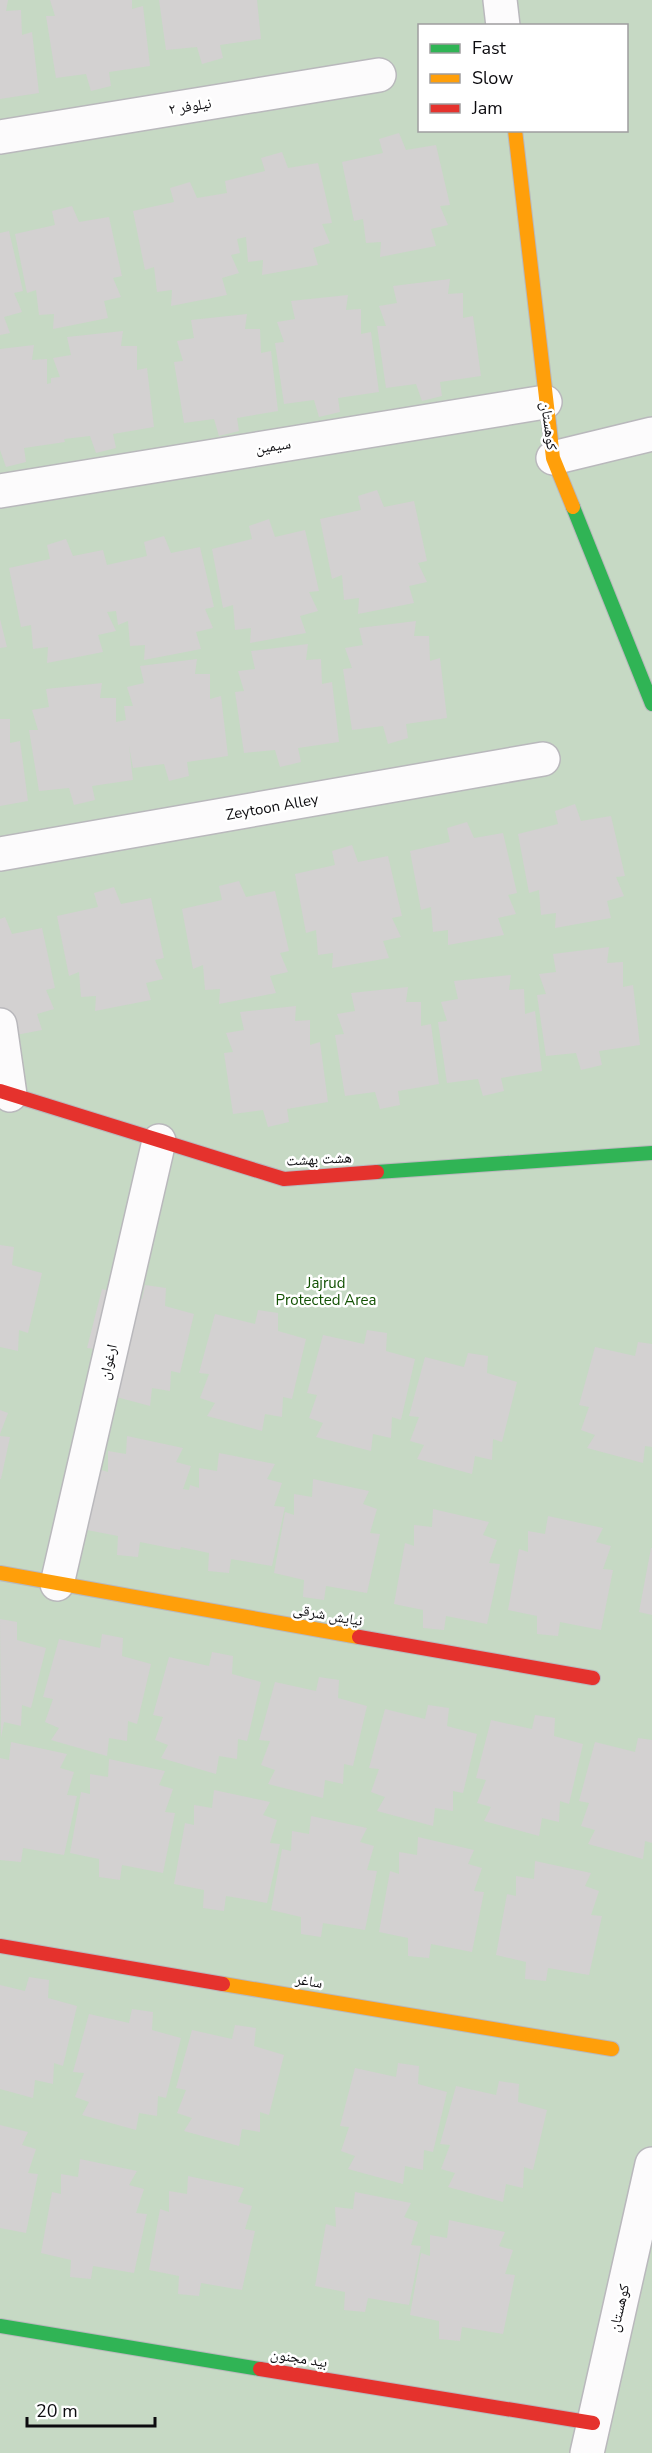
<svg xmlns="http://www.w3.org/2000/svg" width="652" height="2453" viewBox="0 0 652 2453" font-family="'Nunito Sans','Noto Naskh Arabic',sans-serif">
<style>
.green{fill:#c6d9c4;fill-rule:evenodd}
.building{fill:#d3d1d1}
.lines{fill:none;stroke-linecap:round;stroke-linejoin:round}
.street-casing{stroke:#b9b8bc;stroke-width:36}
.fast-casing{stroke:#b9b8bc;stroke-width:16}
.slow-casing{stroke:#b9b8bc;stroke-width:16}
.jam-casing{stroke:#b9b8bc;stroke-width:16}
.street{stroke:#fcfbfc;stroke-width:33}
.fast{stroke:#30b455;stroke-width:14}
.slow{stroke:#ff9f0a;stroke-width:14}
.jam{stroke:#e5322d;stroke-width:14}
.labels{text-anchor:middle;stroke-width:5;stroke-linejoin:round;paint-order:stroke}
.street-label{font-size:15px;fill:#0c0b0f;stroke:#fff}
.park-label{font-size:15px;fill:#125103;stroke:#fff}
</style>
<rect width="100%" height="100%" fill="#e9e7ed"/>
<!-- green -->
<path class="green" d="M 0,0 L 652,0 L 652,2453 L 0,2453 ZM 420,26 L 626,26 L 626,130 L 420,130 Z"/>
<!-- building -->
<g class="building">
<polygon points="0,0 8,0 6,11 21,10 22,35 32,32 39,93 0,99"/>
<polygon points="50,0 132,0 132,9 143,6 150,66 109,72 111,86 91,91 86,74 56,78 46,16 55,16"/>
<polygon points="159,0 257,0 261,39 220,45 223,58 202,64 197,47 166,50"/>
<polygon points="399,133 406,150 436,145 450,205 440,206 448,225 431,229 436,246 380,257 381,242 366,243 363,219 354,221 342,162 383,153 379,139"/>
<polygon points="282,152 288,168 318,163 332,223 322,224 330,243 313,248 318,265 262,275 263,260 248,262 246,237 237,239 240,253 231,255 239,273 222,278 227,295 171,306 172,290 157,292 154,267 145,270 133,211 174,202 170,188 190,182 197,198 227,193 225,181 265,171 261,158"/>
<polygon points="72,206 79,222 109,217 122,276 113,278 121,297 104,301 108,318 53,329 54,314 39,315 36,290 27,293 15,234 55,225 52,211"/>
<polygon points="9,231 23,291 14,293 22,312 4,317 10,333 0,335 0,233"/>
<polygon points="450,279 448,294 463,293 463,318 473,316 481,376 440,382 442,396 422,401 416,384 386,388 377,326 386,326 379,306 397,303 393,286"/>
<polygon points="348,295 346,310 361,309 361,334 371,332 379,392 338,398 340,412 319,417 314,400 284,404 275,343 284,342 277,322 295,319 291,301"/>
<polygon points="247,314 245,329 260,329 261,353 271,351 278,411 237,418 239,431 219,436 214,419 184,423 174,362 183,361 177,341 194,338 191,320"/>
<polygon points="123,331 121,346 137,346 137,370 147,368 154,427 113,434 116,448 96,453 90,436 64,439 65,442 24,448 26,462 6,467 0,450 0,349 34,345 32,360 47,359 47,384 51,383 51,378 60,377 53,358 71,355 67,337"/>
<polygon points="377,490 384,507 414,501 427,561 418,563 427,582 409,586 414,603 358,614 359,598 344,600 342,575 332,579 320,519 361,510 358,496"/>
<polygon points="269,519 275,537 305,530 319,591 309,592 318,611 300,616 306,633 250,643 251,628 235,630 233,605 223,608 212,549 252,539 249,526"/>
<polygon points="164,536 171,553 200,547 214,607 205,609 213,628 196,632 201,649 144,660 145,645 130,646 128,621 118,625 116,611 107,612 116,631 98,635 103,652 47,663 48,647 33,649 31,625 21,627 9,568 50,559 47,545 66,539 73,556 103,550 107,565 147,556 144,542"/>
<polygon points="0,619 7,647 0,648"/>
<polygon points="416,621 414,636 429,636 430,661 440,658 447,718 406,724 408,738 388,744 383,726 352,730 343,669 352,668 345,648 363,645 359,628"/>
<polygon points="308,644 306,660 321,659 322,684 332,682 339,742 298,748 301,762 280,767 275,750 244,753 235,692 244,691 238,671 255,669 251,651"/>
<polygon points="197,659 195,674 210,674 210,699 221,696 228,756 187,762 189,776 169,781 164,764 133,768 129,746 133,780 92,786 95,800 74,805 69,788 39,791 29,730 38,730 32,710 49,707 46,689 102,683 100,698 116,698 116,722 126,720 124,706 133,706 127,687 144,683 140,666"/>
<polygon points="0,719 10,719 10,743 20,741 28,801 0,806"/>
<polygon points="575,804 581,821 611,816 625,876 616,877 624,896 607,901 611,918 555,928 556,913 541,915 539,890 529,893 518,834 558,824 555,811"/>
<polygon points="467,822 474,838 503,833 517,893 508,895 516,914 498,918 504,935 448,945 448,930 433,932 431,907 421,910 410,851 450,842 447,828"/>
<polygon points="352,845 358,862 388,856 402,916 392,918 401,937 383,941 389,958 332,968 333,953 318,955 316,930 306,933 295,874 335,865 332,851"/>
<polygon points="239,881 246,897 275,891 289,951 280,953 288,972 270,976 276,993 219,1004 220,989 205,990 203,965 193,969 182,909 222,900 219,886"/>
<polygon points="114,887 121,904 151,898 164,958 155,960 163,979 146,983 151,1000 95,1011 96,996 81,997 79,972 69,976 57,916 98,907 94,893"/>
<polygon points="5,917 12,934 42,928 55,988 46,990 54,1009 37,1014 42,1030 0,1038 0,919"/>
<polygon points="609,947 607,963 623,962 623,987 633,985 640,1045 599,1051 602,1065 581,1070 576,1053 546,1056 537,995 546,994 539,974 556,972 553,954"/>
<polygon points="511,975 509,990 524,989 525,1014 535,1011 542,1071 501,1078 504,1091 483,1096 478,1079 447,1083 438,1022 447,1021 441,1002 458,999 454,981"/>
<polygon points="408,987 406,1002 421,1002 421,1026 431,1024 439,1084 398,1091 400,1105 380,1109 375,1092 345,1096 335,1035 344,1034 337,1014 355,1011 351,993"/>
<polygon points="296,1006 295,1021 310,1020 310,1045 320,1042 328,1102 287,1109 289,1122 268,1127 263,1110 233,1114 224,1053 233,1052 226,1033 244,1030 240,1012"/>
<polygon points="0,1245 14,1247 12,1265 42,1273 28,1333 19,1330 18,1351 0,1347"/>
<polygon points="145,1285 166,1288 165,1306 194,1314 180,1373 171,1371 170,1391 152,1388 150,1406 94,1391 102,1378 88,1372 96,1349 87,1348 102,1289 142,1299"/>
<polygon points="258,1310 278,1313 278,1331 306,1339 292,1399 283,1397 282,1417 265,1414 262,1431 207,1416 215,1403 200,1398 209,1374 199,1373 215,1314 255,1324"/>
<polygon points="367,1330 387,1333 386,1351 415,1359 401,1420 392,1417 391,1438 373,1434 371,1451 316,1437 323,1423 309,1418 317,1395 307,1393 323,1335 364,1344"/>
<polygon points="638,1342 652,1344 652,1447 645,1446 643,1463 587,1448 595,1435 581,1430 589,1407 579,1405 595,1347 635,1356"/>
<polygon points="468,1353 488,1356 487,1373 517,1382 502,1442 493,1439 492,1460 475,1456 472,1474 417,1459 424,1445 410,1441 419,1417 409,1416 425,1357 464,1367"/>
<polygon points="0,1410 8,1413 0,1434"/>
<polygon points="0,1436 10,1437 1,1479 0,1479"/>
<polygon points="127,1436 183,1448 176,1462 191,1466 183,1489 189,1490 190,1485 199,1488 199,1468 217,1471 219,1453 275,1464 267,1479 282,1483 274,1506 285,1507 272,1566 231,1559 229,1573 208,1571 209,1553 181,1547 180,1550 140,1542 138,1557 117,1555 118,1536 87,1530 98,1469 108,1472 108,1451 126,1454"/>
<polygon points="313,1479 369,1491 363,1504 377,1509 370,1533 380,1534 367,1593 326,1586 324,1600 303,1597 304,1580 274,1573 285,1512 294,1515 294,1494 312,1497"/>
<polygon points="433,1509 489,1522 483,1535 497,1540 489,1563 500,1564 487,1624 446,1616 444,1630 423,1628 423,1610 394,1604 405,1543 414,1546 414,1525 432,1527"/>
<polygon points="548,1516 603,1528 596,1542 611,1546 603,1569 613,1570 601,1630 560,1622 558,1636 537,1634 537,1616 508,1610 519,1549 528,1552 528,1531 545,1534"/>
<polygon points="651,1548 652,1548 652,1615 639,1612"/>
<polygon points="0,1619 17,1622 17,1640 46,1648 31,1708 22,1705 21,1726 4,1722 1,1738"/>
<polygon points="102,1634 123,1638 122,1656 151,1664 137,1724 128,1721 127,1741 109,1738 107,1756 51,1740 59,1728 45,1722 53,1699 43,1697 59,1639 100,1648"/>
<polygon points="212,1652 233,1656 232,1674 261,1682 247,1741 238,1739 237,1759 219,1756 216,1774 161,1758 168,1745 155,1740 163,1717 153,1715 169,1657 209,1666"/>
<polygon points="319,1677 339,1680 338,1698 367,1706 353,1766 344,1764 343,1784 325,1780 323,1798 268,1784 275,1770 261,1765 270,1741 259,1740 275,1682 316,1691"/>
<polygon points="428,1705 449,1708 447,1726 477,1734 463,1793 453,1791 453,1811 435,1808 433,1826 377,1811 385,1797 371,1792 379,1769 369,1768 385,1709 425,1719"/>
<polygon points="535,1715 555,1718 554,1736 583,1744 569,1804 560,1801 559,1822 542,1818 539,1836 484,1821 491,1807 477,1803 486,1780 476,1778 491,1720 532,1729"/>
<polygon points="638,1738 652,1740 652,1843 645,1841 643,1859 588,1844 595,1830 581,1826 589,1803 579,1801 595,1742 635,1752"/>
<polygon points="11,1742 67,1754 60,1768 74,1772 67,1795 77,1796 64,1855 23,1848 21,1862 0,1860 0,1758 9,1760"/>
<polygon points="109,1759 165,1771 159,1785 173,1789 165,1812 175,1813 163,1873 122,1865 120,1880 99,1877 99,1859 70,1853 81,1792 90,1794 90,1774 108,1777"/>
<polygon points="214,1790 270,1802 263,1815 277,1820 270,1843 280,1844 267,1903 226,1896 224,1911 203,1908 204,1890 174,1884 185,1823 194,1825 194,1805 212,1808"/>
<polygon points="311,1816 367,1828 360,1842 374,1846 367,1870 377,1871 365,1930 323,1923 321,1937 301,1934 301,1917 271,1910 282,1849 291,1851 292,1831 309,1834"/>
<polygon points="418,1837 474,1850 468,1864 482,1868 474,1891 484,1892 472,1952 431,1944 429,1958 408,1956 408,1938 379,1932 390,1871 399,1874 399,1852 417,1855"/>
<polygon points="535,1861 591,1873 585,1886 599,1891 591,1915 602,1916 589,1975 548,1968 546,1981 525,1979 526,1962 496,1955 507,1894 516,1896 516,1876 534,1879"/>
<polygon points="29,1977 49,1980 48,1998 77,2006 63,2066 54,2063 53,2084 35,2080 33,2098 0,2089 0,1985 25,1991"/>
<polygon points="132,2009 153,2012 152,2030 181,2038 166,2098 158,2096 157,2116 139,2113 136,2130 82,2115 89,2102 75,2097 84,2073 73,2072 89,2014 129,2023"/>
<polygon points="235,2025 256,2028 254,2046 284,2055 269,2115 260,2112 260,2132 242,2129 239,2146 184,2131 192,2118 177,2113 186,2090 176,2088 192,2030 232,2039"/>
<polygon points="398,2063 419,2066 418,2084 447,2092 433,2152 424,2150 423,2170 405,2166 403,2184 348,2169 355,2156 341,2151 349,2127 340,2126 355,2068 396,2077"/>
<polygon points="499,2081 519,2084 518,2102 547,2110 533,2170 524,2167 523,2188 506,2184 503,2202 448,2187 455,2173 441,2169 450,2145 440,2144 456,2086 496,2095"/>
<polygon points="0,2125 28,2132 22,2145 36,2149 28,2173 38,2174 26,2233 0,2228"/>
<polygon points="80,2159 137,2171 129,2185 144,2189 136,2213 147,2214 134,2273 93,2266 91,2279 70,2277 71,2260 41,2253 52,2192 61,2194 61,2174 78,2177"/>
<polygon points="188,2176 244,2188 238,2202 252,2206 245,2229 255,2231 242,2290 201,2283 199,2296 178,2294 179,2276 149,2270 160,2209 169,2212 169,2191 187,2194"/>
<polygon points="355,2192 411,2203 404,2217 418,2222 411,2245 421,2246 409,2305 368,2298 365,2312 344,2310 345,2292 315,2286 326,2224 336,2227 335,2207 353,2209"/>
<polygon points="449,2220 505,2232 499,2246 513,2250 505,2274 515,2275 503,2334 462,2327 460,2341 439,2339 439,2321 410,2315 421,2253 430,2256 430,2235 447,2238"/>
</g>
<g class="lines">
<!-- street casing -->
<g class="street-casing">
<g id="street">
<polyline points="500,0 503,26"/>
<polyline points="0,137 379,75"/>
<polyline points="553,458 652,434"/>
<polyline points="0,491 545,402"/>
<polyline points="0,854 543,759"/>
<polyline points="0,1025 10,1095"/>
<polyline points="57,1584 159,1141"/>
<polyline points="587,2453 652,2164"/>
</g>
</g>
<!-- fast casing -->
<g class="fast-casing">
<g id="fast">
<polyline points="573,507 652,704"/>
<polyline points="377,1172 652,1153"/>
<polyline points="0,2326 260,2369"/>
</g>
</g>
<!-- slow casing -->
<g class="slow-casing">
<g id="slow">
<polyline points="515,130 553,458 573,507"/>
<polyline points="0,1573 359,1637"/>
<polyline points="223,1984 612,2049"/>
</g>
</g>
<!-- jam casing -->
<g class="jam-casing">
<g id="jam">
<polyline points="0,1091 284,1179 377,1172"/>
<polyline points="359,1637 593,1678"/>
<polyline points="0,1946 223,1984"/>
<polyline points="260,2369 593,2423"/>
</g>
</g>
<!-- street -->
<use href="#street" class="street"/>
<!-- fast -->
<use href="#fast" class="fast"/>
<!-- slow -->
<use href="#slow" class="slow"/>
<!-- jam -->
<use href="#jam" class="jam"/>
</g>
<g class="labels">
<!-- street labels -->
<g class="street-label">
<text transform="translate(190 106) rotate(-9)" y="5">نیلوفر ۲</text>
<text transform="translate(549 426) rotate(82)" y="5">کوهستان</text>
<text transform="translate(273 446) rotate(-9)" y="5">سیمین</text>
<text transform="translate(272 807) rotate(-10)" y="5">Zeytoon Alley</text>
<text transform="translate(319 1159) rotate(-3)" y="5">هشت بهشت</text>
<text transform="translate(108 1362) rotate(-77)" y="5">ارغوان</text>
<text transform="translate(328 1615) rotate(10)" y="5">نیایش شرقی</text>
<text transform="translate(309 1981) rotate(9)" y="5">ساغر</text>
<text transform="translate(619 2308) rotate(-77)" y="5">کوهستان</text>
<text transform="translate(299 2358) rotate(9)" y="5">بید مجنون</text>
</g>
<!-- park labels -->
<g class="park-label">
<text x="326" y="1288">Jajrud<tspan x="326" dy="17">Protected Area</tspan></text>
</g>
</g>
<!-- legend -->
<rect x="418" y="24" width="210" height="108" fill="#ffffff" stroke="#9e9d9f" stroke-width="1.5"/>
<rect x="430" y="44" width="30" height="9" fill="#30b455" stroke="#9e9d9f" stroke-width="1.5"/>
<text x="472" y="54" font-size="18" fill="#0c0b0f">Fast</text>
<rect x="430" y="74" width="30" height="9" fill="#ff9f0a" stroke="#9e9d9f" stroke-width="1.5"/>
<text x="472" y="84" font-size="18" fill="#0c0b0f">Slow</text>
<rect x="430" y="104" width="30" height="9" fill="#e5322d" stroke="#9e9d9f" stroke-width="1.5"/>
<text x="472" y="114" font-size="18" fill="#0c0b0f">Jam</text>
<!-- scale -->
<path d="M27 2417v9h128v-9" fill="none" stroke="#0c0b0f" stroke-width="3"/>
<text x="36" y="2417" font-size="18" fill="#0c0b0f" stroke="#ffffff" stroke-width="4.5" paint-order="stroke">20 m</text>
</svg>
